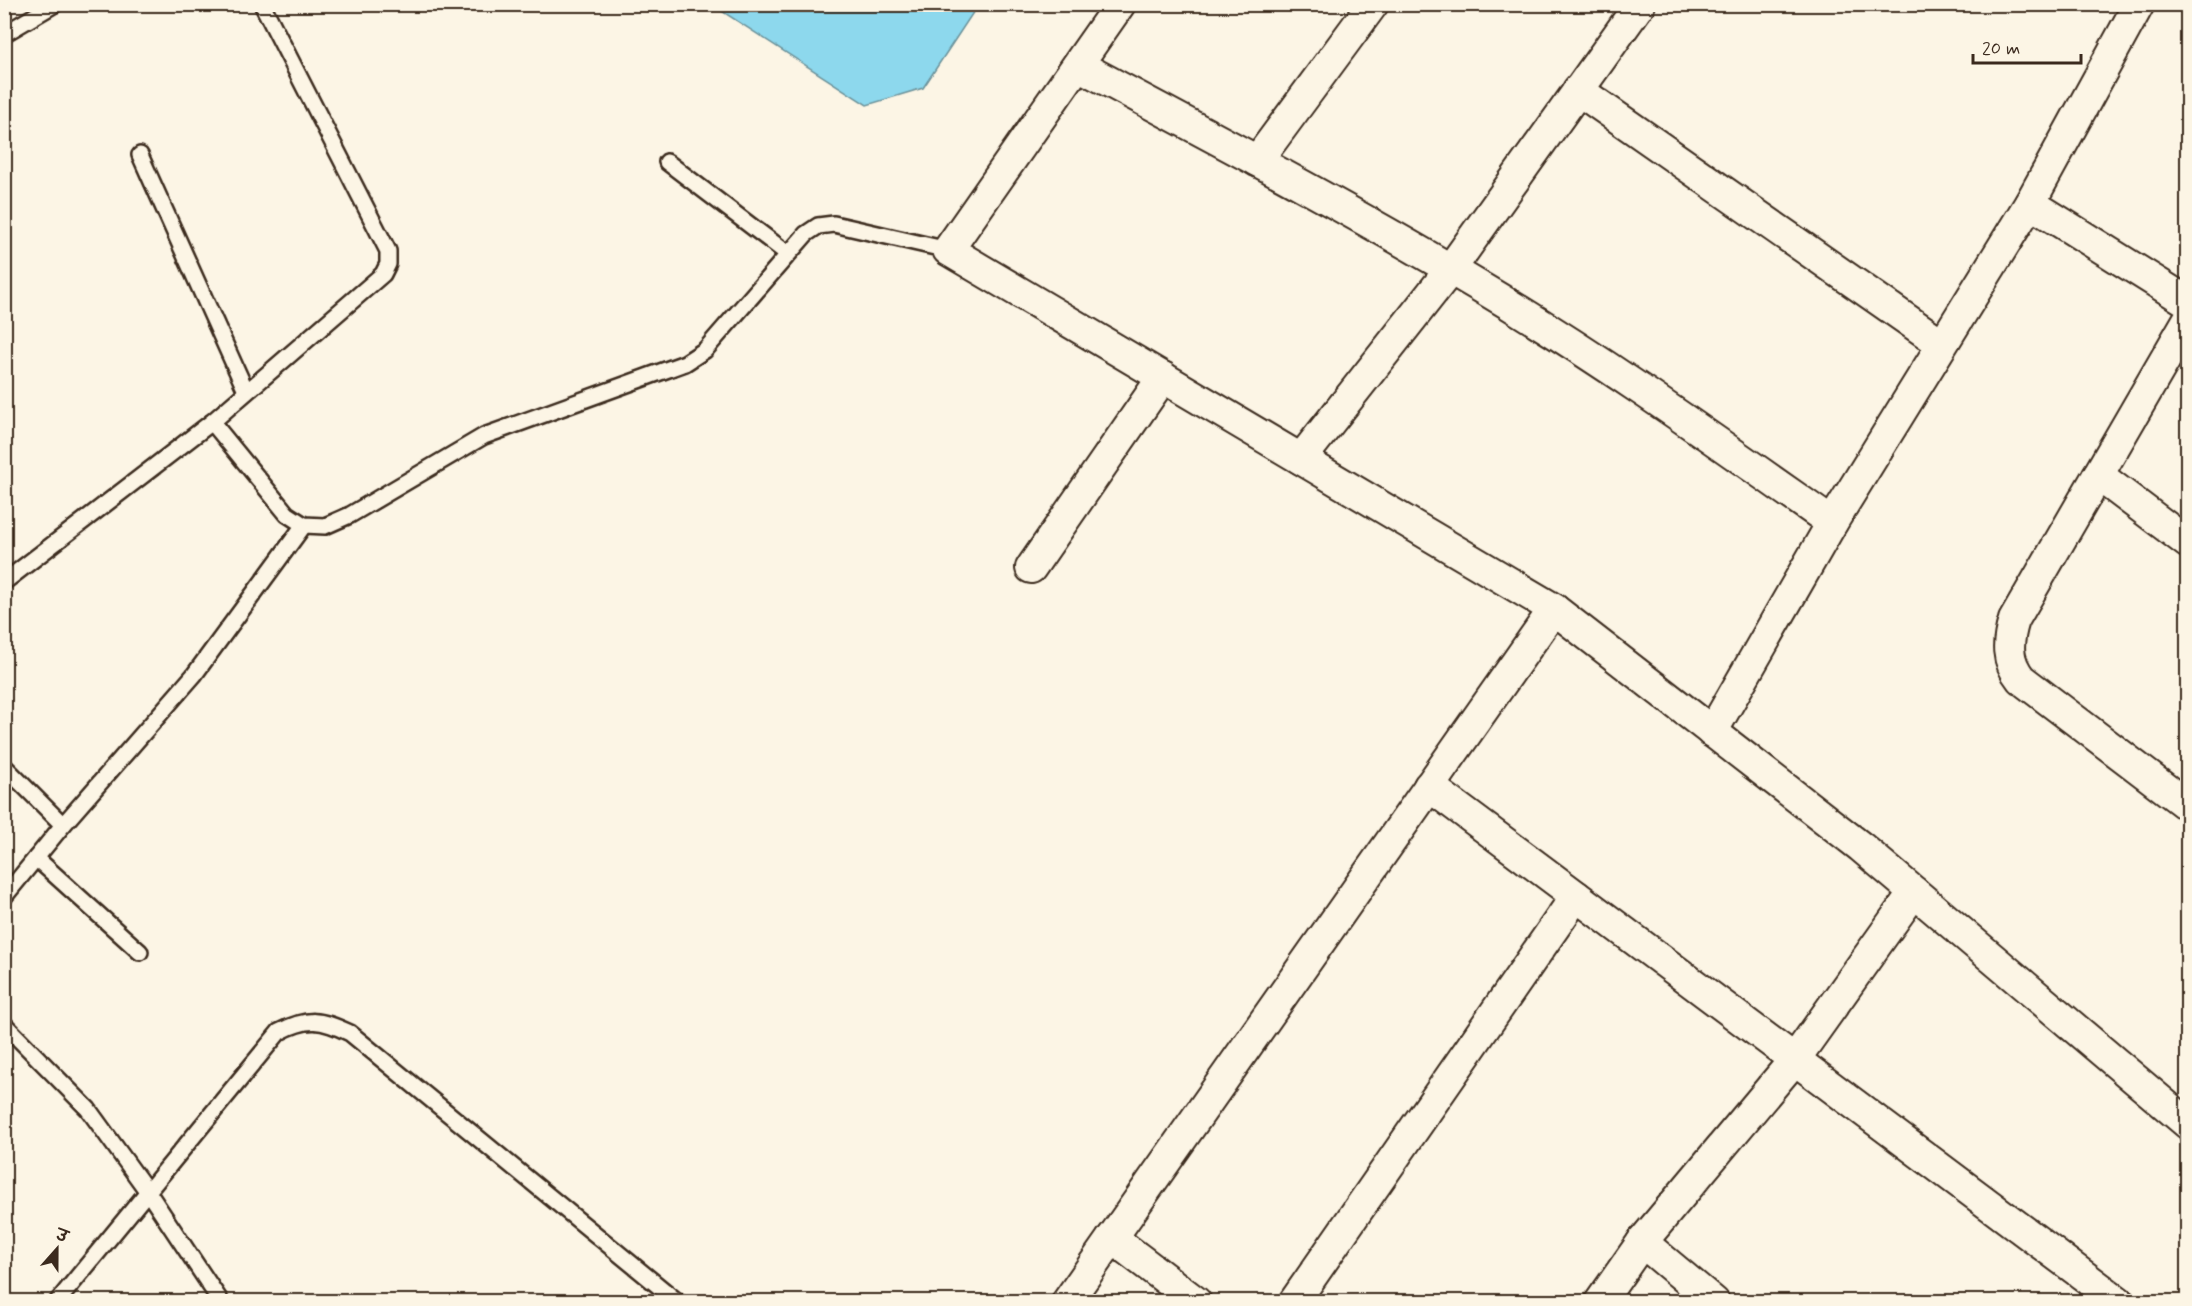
<svg xmlns="http://www.w3.org/2000/svg" width="2192" height="1306" viewBox="0 0 2192 1306" font-family="Mynerve,'Playpen Sans Deva',sans-serif">
<style>
.water{fill:#8dd8ed;stroke:#6c929a;stroke-width:1.5}
.lines{fill:none;stroke-linecap:round;stroke-linejoin:round}
.service-casing{stroke:#3b2a1e;stroke-width:20}
.minor-casing{stroke:#3b2a1e;stroke-width:34}
.service{stroke:#fcf5e5;stroke-width:15}
.minor{stroke:#fcf5e5;stroke-width:30}
</style>
<rect width="100%" height="100%" fill="#fcf5e5"/>
<filter id="ink" filterUnits="userSpaceOnUse"><feTurbulence type="fractalNoise" baseFrequency=".0167" numOctaves="2"/><feDisplacementMap in="SourceGraphic" scale="12" xChannelSelector="R" yChannelSelector="G"/><feConvolveMatrix kernelMatrix="1 2 1 2 8 2 1 2 1" color-interpolation-filters="sRGB"/></filter>
<g filter="url(#ink)">
<!-- water -->
<polygon class="water" points="719,5 719,4 978,5 923,88 867,105 717,8"/>
<g class="lines">
<!-- service casing -->
<g class="service-casing">
<g id="service">
<polyline points="4,34 55,4"/>
<polyline points="140,155 246,391"/>
<polyline points="667,162 788,254"/>
<polyline points="212,422 287,514 304,525 325,526 350,515 484,436 685,363 705,350 806,234 818,226 834,224 948,250"/>
<polyline points="4,582 212,422 383,274 388,264 388,251 262,4"/>
<polyline points="4,766 63,825"/>
<polyline points="36,858 140,952"/>
<polyline points="4,897 63,825 194,675 304,525"/>
<polyline points="4,1024 88,1109 148,1192 221,1302"/>
<path d="M 57,1302 L 279,1032 C 308,1017 321,1019 350,1033 L 678,1302"/>
</g>
</g>
<!-- minor casing -->
<g class="minor-casing">
<g id="minor">
<polyline points="1120,4 948,250 1554,609 1861,847 2188,1124"/>
<path d="M 1078,65 C 1213,137 1350,209 1482,288 C 1603,360 1717,442 1832,523"/>
<polyline points="1578,90 1942,344"/>
<polyline points="1257,161 1373,4"/>
<polyline points="2030,203 2188,302"/>
<path d="M 2188,320 L 2014,620 C 2007,643 2006,660 2021,679 L 2188,806"/>
<polyline points="1301,459 1450,270 1640,4"/>
<polyline points="2098,475 2188,543"/>
<polyline points="1031,568 1163,377"/>
<polyline points="1712,732 1832,523 2030,203 2139,4"/>
<polyline points="1429,786 2119,1302"/>
<polyline points="1112,1238 1196,1302"/>
<polyline points="1642,1242 1714,1302"/>
<polyline points="1067,1302 1554,609"/>
<polyline points="1294,1302 1576,896"/>
<polyline points="1600,1302 1642,1242 1795,1059 1914,892"/>
</g>
</g>
<!-- service -->
<use href="#service" class="service"/>
<!-- minor -->
<use href="#minor" class="minor"/>
</g>
</g>
<!-- margin -->
<rect width="2192" height="1306" fill="none" stroke="#fcf5e5" stroke-width="24"/>
<rect x="12" y="12" width="2168" height="1282" fill="none" stroke="#3b2a1e" stroke-width="2" filter="url(#ink)"/>
<!-- north arrow -->
<g transform="translate(57 1249) rotate(21)" stroke="#fcf5e5" stroke-width="4.5" paint-order="stroke">
<path d="M0-4.5L10 22L0 15L-10 22Z" fill="#3b2a1e"/>
<text y="-9" font-size="16" font-weight="bold" text-anchor="middle" fill="#3b2a1e">उ</text>
</g>
<!-- scale -->
<path d="M1973 54v9h108v-9" fill="none" stroke="#3b2a1e" stroke-width="3"/>
<text x="1982" y="54" font-size="18" fill="#3b2a1e" stroke="#fcf5e5" stroke-width="4.5" paint-order="stroke">20 m</text>
</svg>
